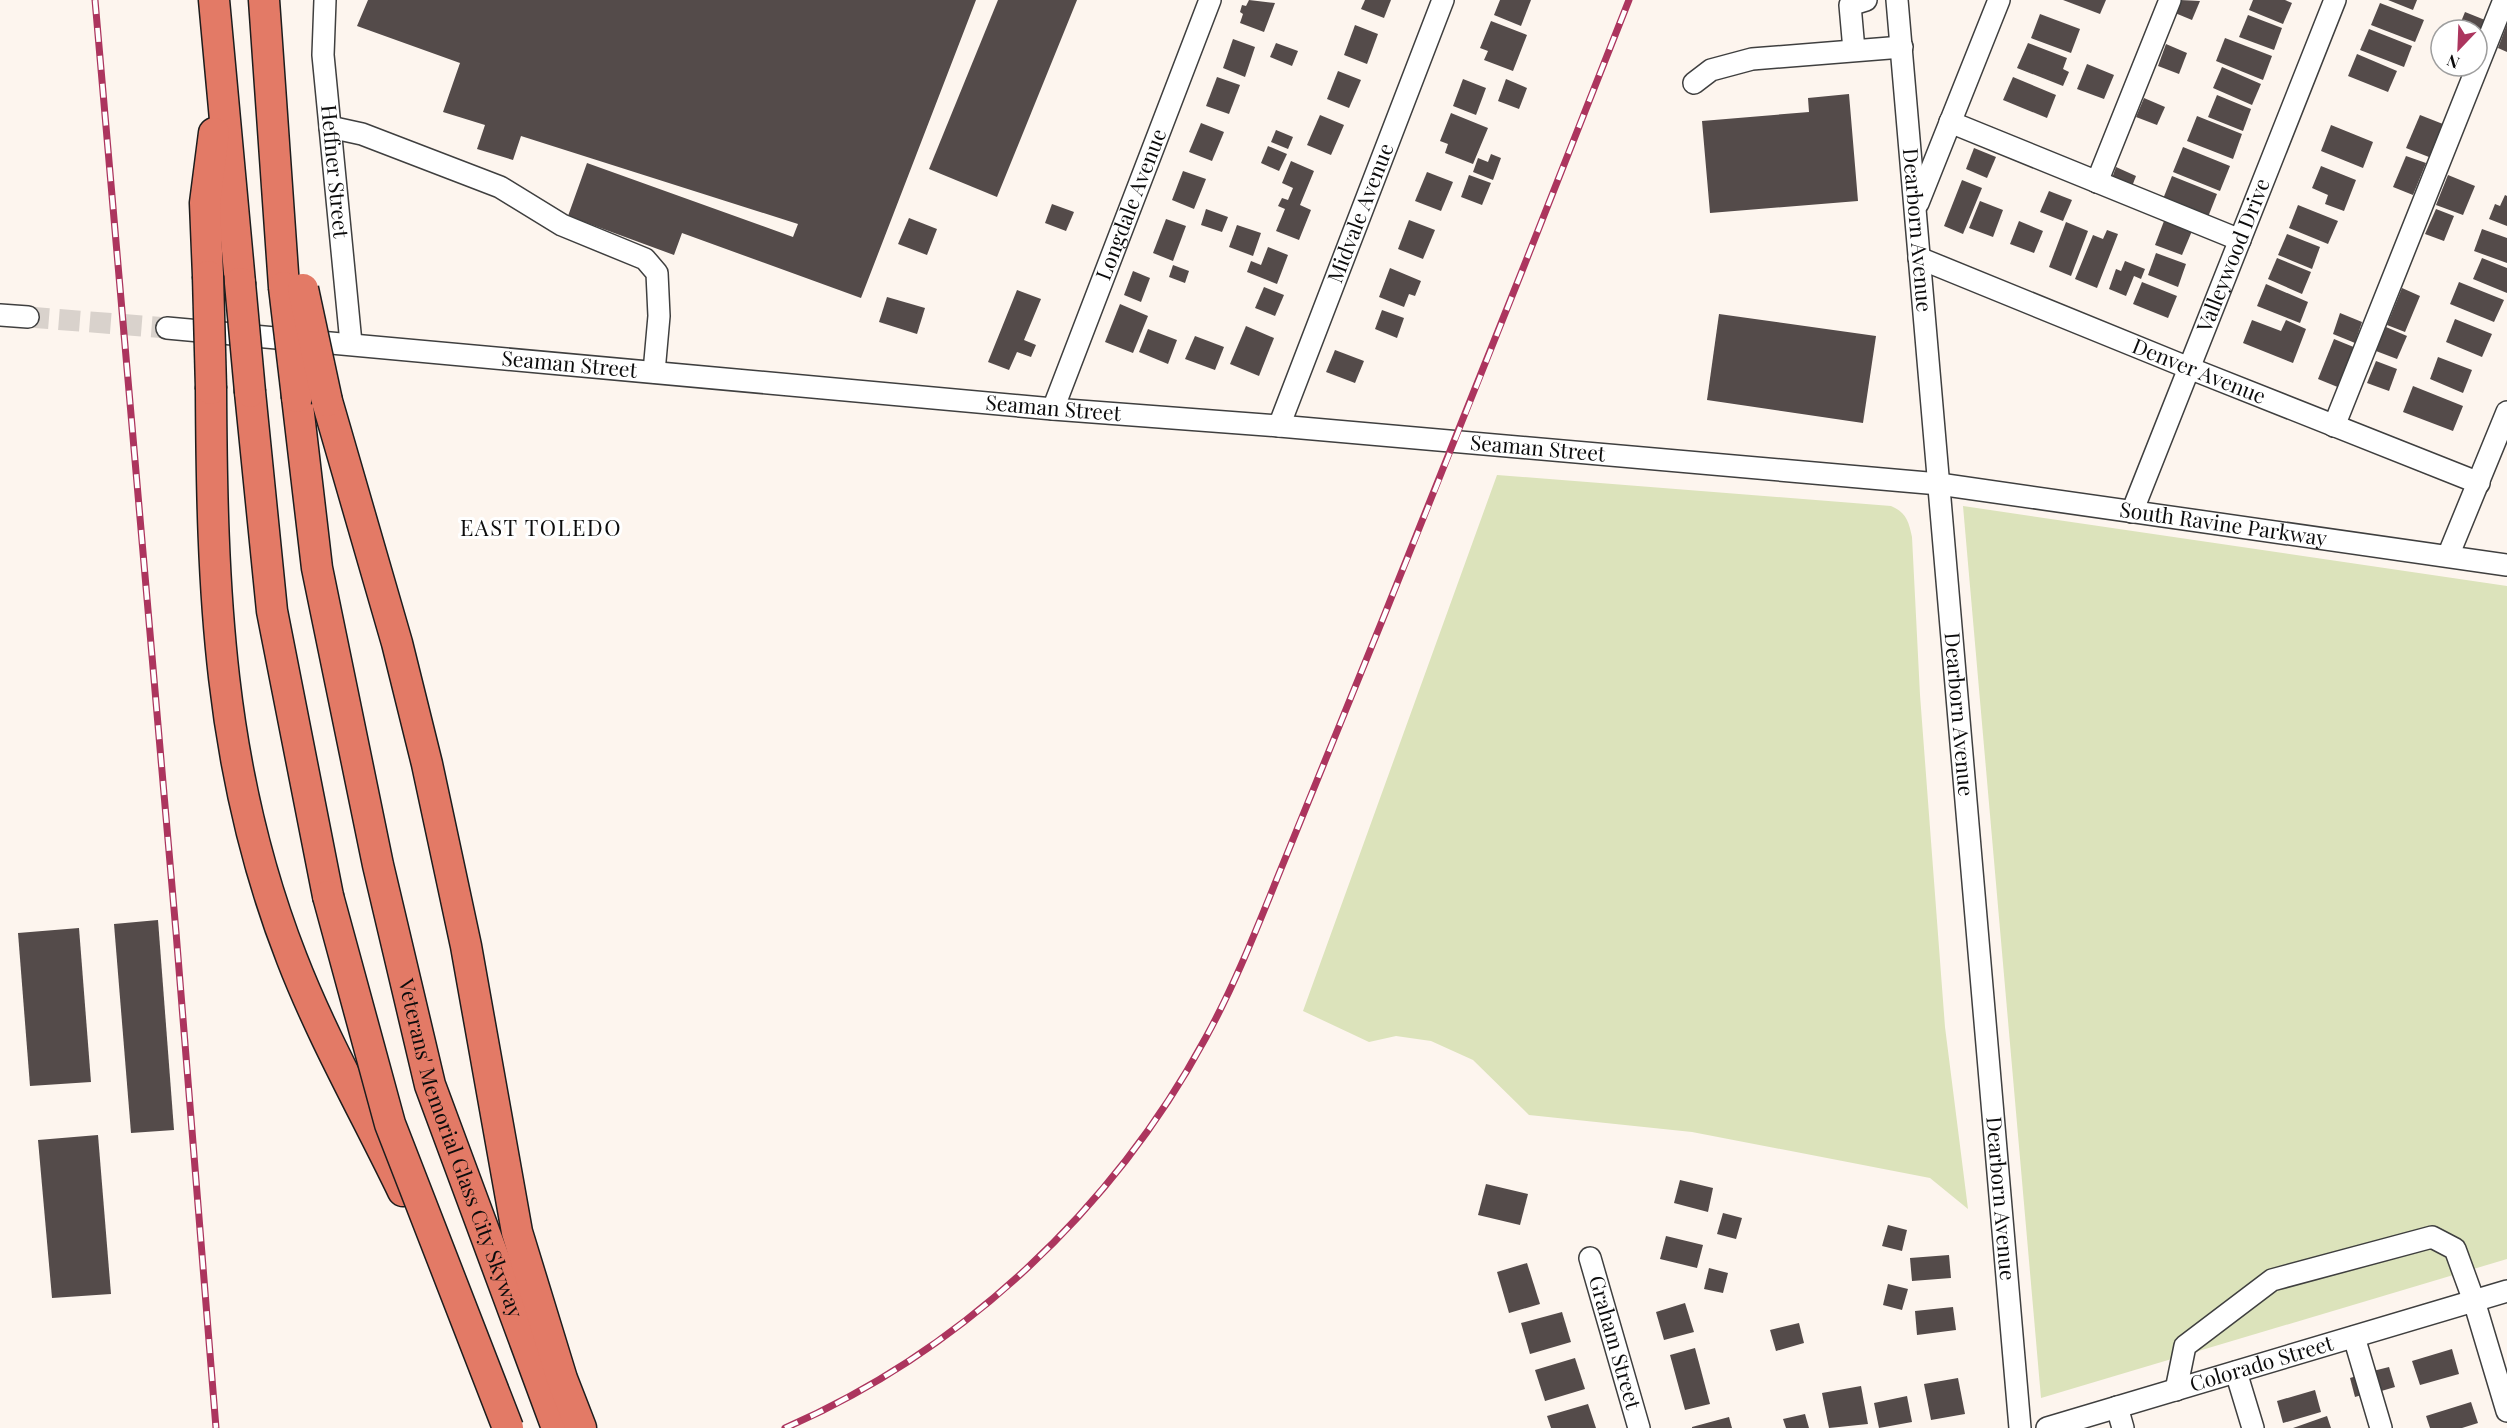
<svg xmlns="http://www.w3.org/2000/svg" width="2507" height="1428" viewBox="0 0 2507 1428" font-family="'Playfair Display',serif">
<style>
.green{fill:#dce3bb}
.building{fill:#544b4a}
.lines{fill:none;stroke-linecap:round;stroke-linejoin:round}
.minor-tunnel{stroke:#d9d2cc;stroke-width:21;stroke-dasharray:21 10;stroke-linecap:butt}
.minor-casing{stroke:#3f3f3f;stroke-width:24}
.highway-casing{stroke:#1d1d1d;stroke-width:33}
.minor{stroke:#fff;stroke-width:21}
.highway{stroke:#e37a66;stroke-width:30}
.rail-casing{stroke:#ac355e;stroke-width:7}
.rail{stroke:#fff;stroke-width:4.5;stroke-dasharray:14;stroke-linecap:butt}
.highway-bridge-casing{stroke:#1d1d1d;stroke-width:33;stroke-linecap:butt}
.highway-bridge{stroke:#e37a66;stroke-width:30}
.labels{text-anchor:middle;stroke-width:6;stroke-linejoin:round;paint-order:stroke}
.street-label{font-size:21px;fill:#0c0c0c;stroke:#fff}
.neighbourhood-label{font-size:22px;letter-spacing:1.5px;fill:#0c0c0c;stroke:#fff}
</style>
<rect width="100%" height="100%" fill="#fdf5ee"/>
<!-- green -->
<g class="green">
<path d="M 1497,475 L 1891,506 C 1906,512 1909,522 1912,537 L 1920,695 L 1945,1027 L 1968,1209 L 1930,1178 L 1692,1132 L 1529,1115 L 1473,1060 L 1431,1041 L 1396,1036 L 1369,1042 L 1303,1011 Z"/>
<polygon points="1963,506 2507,586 2507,1259 2041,1398"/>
</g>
<!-- building -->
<g class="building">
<polygon points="368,0 976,0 861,298 682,233 674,255 568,216 587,163 793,237 798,224 521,136 513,160 477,149 485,125 443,112 460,63 357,26"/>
<polygon points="998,0 1077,0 997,197 929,169"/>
<polygon points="1249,0 1275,3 1264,32 1240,23 1243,14 1240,12 1242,5 1246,6"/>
<polygon points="1365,0 1391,0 1384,18 1361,9"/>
<polygon points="1500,0 1531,0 1521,26 1494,15"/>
<polygon points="2063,0 2106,0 2100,14"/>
<polygon points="2180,0 2200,1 2192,20 2175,13"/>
<polygon points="2253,0 2285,0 2292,3 2283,24 2249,10"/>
<polygon points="2388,0 2417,0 2413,10"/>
<polygon points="2380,3 2424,20 2415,42 2371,25"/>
<polygon points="2465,12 2485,20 2477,39 2477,30 2458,29"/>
<polygon points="2040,14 2080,29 2071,53 2031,38"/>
<polygon points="2248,15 2282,28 2274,50 2239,37"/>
<polygon points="1491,21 1527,35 1513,71 1484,60 1488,51 1480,48"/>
<polygon points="2507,24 2507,52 2498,48"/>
<polygon points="1355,25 1378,34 1367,64 1344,55"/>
<polygon points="2369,29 2412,46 2404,67 2360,50"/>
<polygon points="2225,38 2272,56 2263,80 2216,61"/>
<polygon points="1233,39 1255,47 1245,77 1223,68"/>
<polygon points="1276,43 1298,51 1292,66 1270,57"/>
<polygon points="2028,43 2067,58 2063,69 2069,72 2063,86 2017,68"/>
<polygon points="2166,44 2187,53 2179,74 2158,66"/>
<polygon points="2357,54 2397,71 2388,92 2348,76"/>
<polygon points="2087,64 2114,75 2104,99 2077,89"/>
<polygon points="2222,67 2261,84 2252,105 2213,88"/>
<polygon points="1338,71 1361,80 1349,108 1327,99"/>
<polygon points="1217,77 1240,85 1229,114 1206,106"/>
<polygon points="2013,77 2056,95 2047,118 2003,100"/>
<polygon points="1463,79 1486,88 1476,115 1453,106"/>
<polygon points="1506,79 1527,88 1519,109 1498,101"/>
<polygon points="1849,94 1858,201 1710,213 1702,121 1809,112 1808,98"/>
<polygon points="2217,95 2251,109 2243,131 2208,117"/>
<polygon points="2144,98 2165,107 2157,125 2136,117"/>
<polygon points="1451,113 1488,128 1473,164 1445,153 1448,144 1440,141"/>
<polygon points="1320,115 1344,125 1331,155 1307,145"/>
<polygon points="2420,115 2448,126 2434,159 2406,148"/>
<polygon points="2197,116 2242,134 2233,159 2187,141"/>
<polygon points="1201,123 1224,132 1212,161 1189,152"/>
<polygon points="2331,125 2373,142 2363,168 2321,151"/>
<polygon points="1276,130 1293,137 1288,149 1271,142"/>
<polygon points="1268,146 1287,154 1279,171 1261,163"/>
<polygon points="2183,147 2230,166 2220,191 2173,172"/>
<polygon points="1974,148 1996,157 1987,178 1966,169"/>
<polygon points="1491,154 1501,158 1493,180 1473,172 1478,158 1488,162"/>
<polygon points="2406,156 2426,163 2413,195 2393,187"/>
<polygon points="1291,161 1314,171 1300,205 1311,210 1299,240 1276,231 1285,209 1278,206 1282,198 1288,200 1293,188 1282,183"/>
<polygon points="2321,166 2356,180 2344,211 2325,204 2328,195 2312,188"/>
<polygon points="2116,167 2136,176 2131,189 2111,181"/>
<polygon points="1183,171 1206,179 1194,209 1172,200"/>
<polygon points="1427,172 1453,182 1441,211 1415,201"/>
<polygon points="1469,175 1491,183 1482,205 1461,197"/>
<polygon points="2448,175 2475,186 2463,215 2436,205"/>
<polygon points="2172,176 2217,194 2208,217 2163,199"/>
<polygon points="1962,180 1982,188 1963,234 1944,226"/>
<polygon points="2049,191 2072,200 2063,221 2040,212"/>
<polygon points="2505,195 2507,196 2507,226 2489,219 2495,204 2500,206"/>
<polygon points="1980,201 2003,210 1993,237 1969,228"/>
<polygon points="1052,204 1074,212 1066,231 1045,223"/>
<polygon points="2298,205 2338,221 2328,244 2289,228"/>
<polygon points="1206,209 1228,217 1222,232 1201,225"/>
<polygon points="2436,209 2454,216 2444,241 2425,234"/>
<polygon points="909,218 937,229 927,255 898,244"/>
<polygon points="1166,219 1186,226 1173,261 1153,253"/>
<polygon points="1409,220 1435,230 1423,259 1398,249"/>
<polygon points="2019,221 2043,231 2034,253 2010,244"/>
<polygon points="2164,221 2192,231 2182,255 2155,245"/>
<polygon points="2066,222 2088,231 2071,276 2049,267"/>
<polygon points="1237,225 1261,233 1253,256 1229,247"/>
<polygon points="2482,229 2507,238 2507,263 2474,251"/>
<polygon points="2107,230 2118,234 2097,288 2075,279 2093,235 2103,239"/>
<polygon points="2287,234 2320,247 2312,269 2278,255"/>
<polygon points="1268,247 1288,255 1277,284 1247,272 1251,261 1261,265"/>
<polygon points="2156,253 2186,264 2178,287 2148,275"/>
<polygon points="2277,258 2311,272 2302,294 2268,279"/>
<polygon points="2482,258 2507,268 2507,293 2473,279"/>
<polygon points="2125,261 2145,269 2141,279 2134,276 2126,296 2109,289 2116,269 2121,271"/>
<polygon points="1173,265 1189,271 1185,283 1169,277"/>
<polygon points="1390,268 1421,281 1415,296 1409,294 1404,307 1379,297"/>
<polygon points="1133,271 1150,278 1141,302 1124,295"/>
<polygon points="2142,282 2177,296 2168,318 2133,304"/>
<polygon points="2459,282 2504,300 2494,322 2450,304"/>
<polygon points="2266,284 2308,302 2300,323 2257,306"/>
<polygon points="1264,287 1284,295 1275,316 1255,308"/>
<polygon points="2402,288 2420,296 2405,332 2387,325"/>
<polygon points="1017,290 1041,299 1024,340 1036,345 1031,357 1017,352 1009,370 988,362"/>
<polygon points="887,297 925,308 917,334 879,322"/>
<polygon points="1120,304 1148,316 1133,353 1105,342"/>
<polygon points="1382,310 1404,318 1397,338 1375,329"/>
<polygon points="2340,313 2362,322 2355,343 2333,334"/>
<polygon points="1719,314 1876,336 1863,423 1707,400"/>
<polygon points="2455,319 2492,334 2482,357 2446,342"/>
<polygon points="2252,320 2281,331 2286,320 2306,329 2293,363 2243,343"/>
<polygon points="1246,326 1274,338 1259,376 1230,364"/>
<polygon points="2386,327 2407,336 2397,359 2376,351"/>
<polygon points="1148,329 1177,340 1168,364 1139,352"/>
<polygon points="1195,336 1224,347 1215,370 1185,359"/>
<polygon points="2334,339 2356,348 2340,388 2318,379"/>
<polygon points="1335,350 1364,361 1355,383 1326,372"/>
<polygon points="2438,357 2472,370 2463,393 2430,379"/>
<polygon points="2376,361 2397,369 2389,391 2367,383"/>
<polygon points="2413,386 2463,406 2453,431 2403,412"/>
<polygon points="158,920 174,1130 131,1133 114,924"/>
<polygon points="79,928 91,1082 30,1086 18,933"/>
<polygon points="98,1135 111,1294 52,1298 38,1140"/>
<polygon points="1680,1180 1713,1188 1708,1212 1674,1203"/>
<polygon points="1486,1184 1528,1194 1520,1225 1478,1215"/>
<polygon points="1723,1213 1742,1218 1736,1239 1717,1234"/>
<polygon points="1888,1225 1907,1230 1902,1251 1882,1246"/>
<polygon points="1666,1236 1703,1245 1697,1268 1660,1259"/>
<polygon points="1949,1255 1951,1278 1912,1281 1910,1258"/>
<polygon points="1527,1263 1540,1304 1509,1313 1497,1272"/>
<polygon points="1709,1268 1728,1273 1723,1293 1704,1289"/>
<polygon points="1888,1284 1908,1289 1902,1310 1883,1305"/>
<polygon points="1685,1303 1694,1332 1664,1340 1656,1312"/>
<polygon points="1953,1307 1956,1330 1917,1335 1915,1311"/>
<polygon points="1562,1312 1571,1342 1530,1354 1521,1323"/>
<polygon points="1799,1323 1804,1343 1776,1351 1770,1330"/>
<polygon points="1695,1348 1710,1404 1685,1410 1670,1355"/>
<polygon points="2452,1349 2459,1374 2420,1385 2412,1361"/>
<polygon points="1575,1358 1585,1389 1545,1401 1535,1370"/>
<polygon points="2389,1367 2395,1387 2378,1392 2373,1371"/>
<polygon points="2360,1375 2365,1394 2355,1397 2350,1378"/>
<polygon points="1958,1378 1965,1414 1931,1420 1924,1384"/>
<polygon points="1861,1386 1868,1424 1829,1428 1822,1393"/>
<polygon points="2315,1390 2321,1412 2283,1423 2277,1401"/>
<polygon points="1907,1396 1912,1422 1879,1428 1874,1403"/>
<polygon points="2471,1402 2478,1423 2462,1428 2430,1428 2426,1416"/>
<polygon points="1588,1404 1596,1428 1551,1428 1547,1416"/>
<polygon points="1805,1414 1809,1428 1786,1428 1783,1419"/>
<polygon points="2327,1416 2331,1428 2293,1428"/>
<polygon points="1729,1417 1732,1428 1692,1428 1692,1427"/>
</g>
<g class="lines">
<!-- minor-tunnel -->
<polyline class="minor-tunnel" points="28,317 167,328"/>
<!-- minor casing -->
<g class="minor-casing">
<g id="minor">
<path id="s1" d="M 325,0 L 323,55 L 351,343"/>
<path id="s2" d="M 1897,0 L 2020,1428"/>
<polyline points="1854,50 1850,5 1866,0"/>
<polyline points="1694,83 1711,70 1752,59 1902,47"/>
<polyline points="1950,122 2240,240"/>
<polyline points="330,127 362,134 500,187 562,225 645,259 657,273 659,316 654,372"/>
<polyline points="2097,182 2170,0"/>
<polyline points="1918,203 1999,0"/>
<path id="s3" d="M 1919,258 L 2189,368 L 2479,483"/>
<polyline points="0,315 28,317"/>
<path id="s4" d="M 167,328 L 1053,409 L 1279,426 L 1939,484 L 2507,565"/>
<path id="s5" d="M 1053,409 L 1210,0"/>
<path id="s6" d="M 1279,426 L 1443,0"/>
<polyline points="2334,426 2504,0"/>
<path id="s7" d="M 2132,512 L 2335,0"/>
<polyline points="2448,556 2507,412"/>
<path id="s8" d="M 1590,1258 L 1639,1428"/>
<polyline points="2354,1337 2381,1428"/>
<polyline points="2236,1372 2253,1428"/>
<polyline points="2176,1390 2185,1346 2272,1280 2432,1237 2455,1249 2474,1301 2507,1411"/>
<polyline points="2117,1407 2123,1428"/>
<path id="s9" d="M 2047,1428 L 2507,1291"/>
</g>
</g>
<!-- highway casing -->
<g class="highway-casing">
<g id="highway">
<polyline points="214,0 240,283"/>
<polyline points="264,0 284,287"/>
<polyline points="208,276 205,203 214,133"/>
<path d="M 211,389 C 212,589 218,770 292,959 C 323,1039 366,1114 403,1191"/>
<polyline points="250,392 272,611 328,896"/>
<path id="s10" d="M 297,397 L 317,568 L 378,865 L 430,1085 L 557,1428"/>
<polyline points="327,401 397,643 427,764 466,946 517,1232 562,1379 581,1428"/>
</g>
</g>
<!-- minor -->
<use href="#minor" class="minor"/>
<!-- highway -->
<use href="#highway" class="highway"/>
<!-- rail casing -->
<g class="rail-casing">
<g id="rail">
<polyline points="95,0 176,932 216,1428"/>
<path d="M 785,1428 C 962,1351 1113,1209 1205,1039 C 1237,981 1260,920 1285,859 C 1317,780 1350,700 1382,621 C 1466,415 1547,207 1629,0"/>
</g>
</g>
<!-- rail -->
<use href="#rail" class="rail"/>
<!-- highway-bridge casing -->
<g class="highway-bridge-casing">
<g id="highway-bridge">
<polyline points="208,276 211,389"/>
<polyline points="240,283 250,392"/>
<polyline points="284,287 297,397"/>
<polyline points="303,289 327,401"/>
<polyline points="328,896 390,1124 508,1428"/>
</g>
</g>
<!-- highway-bridge -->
<use href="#highway-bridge" class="highway-bridge"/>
</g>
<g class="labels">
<!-- street labels -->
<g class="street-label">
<text dy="7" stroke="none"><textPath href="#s1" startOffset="172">Heffner Street</textPath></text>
<text dy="7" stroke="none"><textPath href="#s5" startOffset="219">Longdale Avenue</textPath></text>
<text dy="7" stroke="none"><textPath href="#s6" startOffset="228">Midvale Avenue</textPath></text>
<text dy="7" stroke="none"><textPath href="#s2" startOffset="231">Dearborn Avenue</textPath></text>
<text dy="7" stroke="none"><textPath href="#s7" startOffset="276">Valleywood Drive</textPath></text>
<text dy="7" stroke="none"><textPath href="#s4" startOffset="404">Seaman Street</textPath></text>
<text dy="7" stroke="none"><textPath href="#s3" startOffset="302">Denver Avenue</textPath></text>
<text dy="7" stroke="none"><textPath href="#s4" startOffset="890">Seaman Street</textPath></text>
<text dy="7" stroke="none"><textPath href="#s4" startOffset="1376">Seaman Street</textPath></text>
<text dy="7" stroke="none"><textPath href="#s4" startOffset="2066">South Ravine Parkway</textPath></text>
<text dy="7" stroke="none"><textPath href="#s2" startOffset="717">Dearborn Avenue</textPath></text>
<text dy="7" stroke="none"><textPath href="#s10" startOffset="771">Veterans' Memorial Glass City Skyway</textPath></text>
<text dy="7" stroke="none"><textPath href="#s2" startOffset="1203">Dearborn Avenue</textPath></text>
<text dy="7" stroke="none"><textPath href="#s8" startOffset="88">Graham Street</textPath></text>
<text dy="7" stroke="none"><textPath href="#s9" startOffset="224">Colorado Street</textPath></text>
</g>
<!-- neighbourhood labels -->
<g class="neighbourhood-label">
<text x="541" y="536">EAST TOLEDO</text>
</g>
</g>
<!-- north arrow -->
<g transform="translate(2459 48) rotate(203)"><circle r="28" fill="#ffffff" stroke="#9e9e9e" stroke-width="1.5"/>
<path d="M0-4.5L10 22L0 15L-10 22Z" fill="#ac355e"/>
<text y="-9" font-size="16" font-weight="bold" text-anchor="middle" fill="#0c0c0c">N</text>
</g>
</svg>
